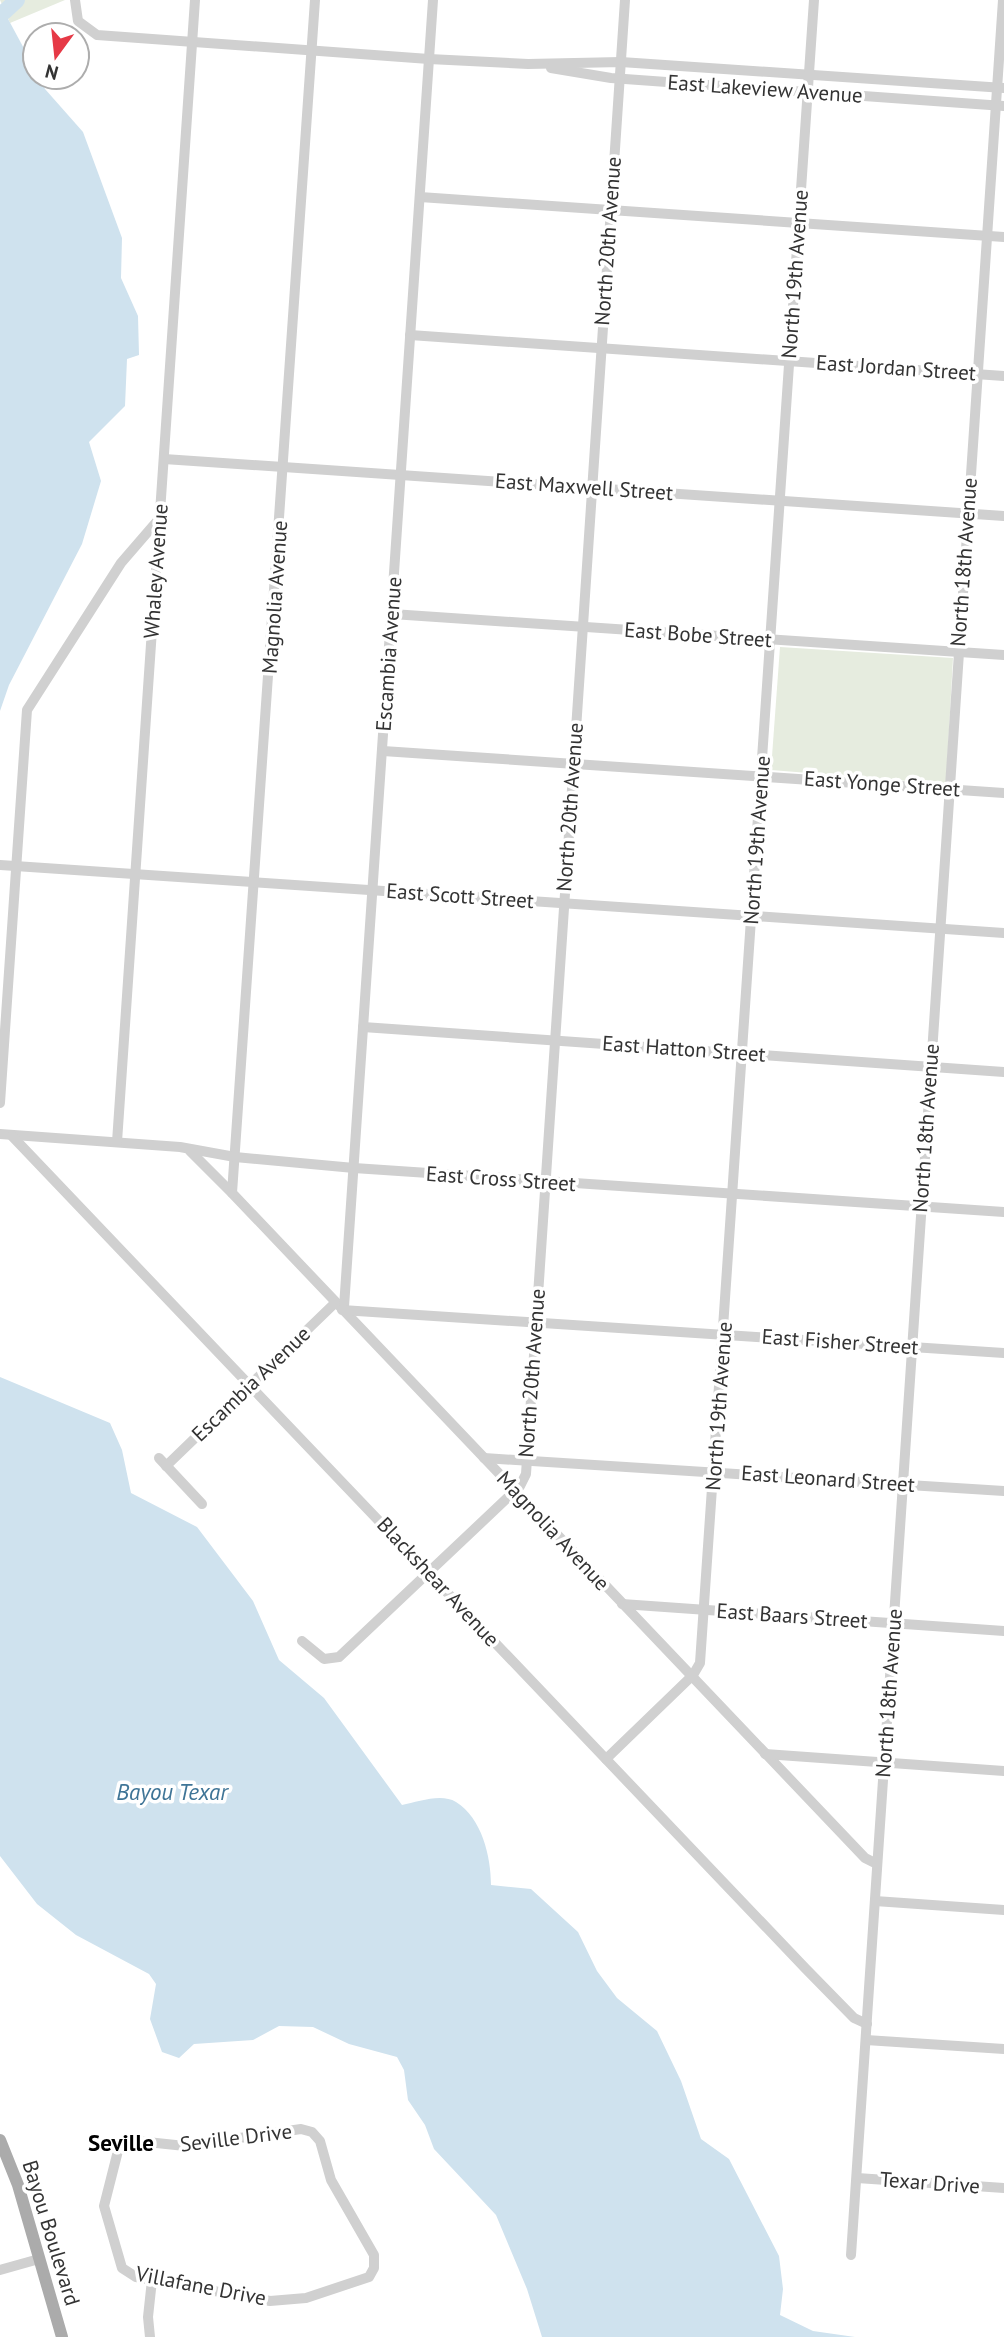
<svg xmlns="http://www.w3.org/2000/svg" width="1004" height="2337" viewBox="0 0 1004 2337" font-family="'PT Sans',sans-serif">
<style>
.green{fill:#e6ecdf}
.water{fill:#cfe2ee}
.lines{fill:none;stroke-linecap:round;stroke-linejoin:round}
.river{stroke:#cfe2ee;stroke-width:16}
.minor{stroke:#d0d0d0;stroke-width:10}
.major{stroke:#ababab;stroke-width:12}
.labels{text-anchor:middle;stroke-width:7;stroke-linejoin:round;paint-order:stroke}
.street-label{font-size:21px;fill:#333;stroke:#fff}
.water-label{font-size:23px;font-style:italic;fill:#3f7597;stroke:#fff}
.neighbourhood-label{font-size:23px;font-weight:bold;fill:#000;stroke:#fff}
</style>
<rect width="100%" height="100%" fill="#fff"/>
<!-- green -->
<g class="green">
<polygon points="0,0 65,0 10,23"/>
<polygon points="780,647 953,658 946,784 771,770"/>
</g>
<!-- water -->
<g class="water">
<polygon points="0,4 35,69 35,77 39,77 45,89 83,132 122,238 121,278 138,316 139,355 127,359 125,406 89,442 101,481 82,544 9,685 0,711"/>
<path d="M 0,1377 L 110,1423 L 122,1450 L 131,1493 L 197,1527 L 253,1601 L 279,1660 L 324,1698 L 402,1805 C 418,1802 441,1793 456,1802 C 482,1818 491,1857 491,1885 L 531,1889 L 578,1932 L 597,1971 L 617,1998 L 657,2031 L 681,2081 L 701,2139 L 729,2159 L 779,2256 L 783,2289 L 780,2315 L 813,2331 L 855,2337 L 542,2337 L 527,2289 L 496,2215 L 434,2149 L 425,2125 L 408,2100 L 404,2070 L 397,2057 L 349,2044 L 313,2027 L 279,2026 L 253,2040 L 194,2044 L 179,2058 L 162,2052 L 150,2019 L 156,1984 L 149,1974 L 76,1935 L 37,1904 L 0,1856 Z"/>
</g>
<g class="lines">
<!-- river -->
<polyline class="river" points="4,12 17,0"/>
<!-- minor -->
<g class="minor">
<polyline points="75,0 78,21 97,35 429,59 528,64 621,62 1004,88"/>
<polyline points="315,0 232,1193 865,1858 877,1864"/>
<polyline points="551,68 611,78 1004,106"/>
<polyline points="420,197 1004,237"/>
<polyline points="410,335 1004,376"/>
<polyline points="164,459 1004,516"/>
<polyline points="392,614 1004,655"/>
<polyline points="383,751 1004,793"/>
<polyline points="0,865 1004,933"/>
<polyline points="363,1027 1004,1072"/>
<polyline points="0,1103 27,710 121,563 159,519"/>
<polyline points="0,1134 180,1147 235,1157 354,1168 1004,1212"/>
<polyline points="12,1136 806,1969 854,2018 867,2024"/>
<polyline points="117,1142 195,0"/>
<polyline points="190,1151 232,1193"/>
<polyline points="344,1307 433,0"/>
<polyline points="342,1310 1004,1353"/>
<polyline points="159,1458 202,1504"/>
<polyline points="484,1458 1004,1491"/>
<polyline points="166,1466 335,1303"/>
<polyline points="622,1604 1004,1631"/>
<polyline points="302,1641 324,1659 339,1657 520,1486 526,1474 625,0"/>
<polyline points="765,1754 1004,1771"/>
<polyline points="606,1759 693,1675 700,1663 814,0"/>
<polyline points="875,1901 1004,1910"/>
<polyline points="866,2040 1004,2049"/>
<polygon points="301,2129 312,2132 320,2141 331,2180 374,2255 374,2268 369,2277 306,2298 270,2301 136,2277 122,2268 104,2206 120,2143 128,2140 185,2146"/>
<polyline points="857,2178 1004,2188"/>
<polyline points="851,2255 1003,0"/>
<polyline points="0,2270 39,2259"/>
<polyline points="150,2337 148,2317 152,2280"/>
</g>
<!-- major -->
<polyline class="major" points="0,2140 18,2185 62,2337"/>
</g>
<g class="labels">
<!-- street labels -->
<g class="street-label">
<text transform="translate(765 89) rotate(4)" y="7">East Lakeview Avenue</text>
<text transform="translate(608 241) rotate(-86)" y="7">North 20th Avenue</text>
<text transform="translate(795 274) rotate(-86)" y="7">North 19th Avenue</text>
<text transform="translate(896 368) rotate(4)" y="7">East Jordan Street</text>
<text transform="translate(584 487) rotate(4)" y="7">East Maxwell Street</text>
<text transform="translate(964 562) rotate(-86)" y="7">North 18th Avenue</text>
<text transform="translate(156 571) rotate(-86)" y="7">Whaley Avenue</text>
<text transform="translate(275 597) rotate(-86)" y="7">Magnolia Avenue</text>
<text transform="translate(698 635) rotate(4)" y="7">East Bobe Street</text>
<text transform="translate(389 654) rotate(-86)" y="7">Escambia Avenue</text>
<text transform="translate(882 784) rotate(4)" y="7">East Yonge Street</text>
<text transform="translate(570 807) rotate(-86)" y="7">North 20th Avenue</text>
<text transform="translate(757 840) rotate(-86)" y="7">North 19th Avenue</text>
<text transform="translate(460 896) rotate(4)" y="7">East Scott Street</text>
<text transform="translate(684 1049) rotate(4)" y="7">East Hatton Street</text>
<text transform="translate(926 1128) rotate(-86)" y="7">North 18th Avenue</text>
<text transform="translate(501 1179) rotate(4)" y="7">East Cross Street</text>
<text transform="translate(840 1342) rotate(4)" y="7">East Fisher Street</text>
<text transform="translate(532 1373) rotate(-86)" y="7">North 20th Avenue</text>
<text transform="translate(251 1384) rotate(-44)" y="7">Escambia Avenue</text>
<text transform="translate(719 1406) rotate(-86)" y="7">North 19th Avenue</text>
<text transform="translate(828 1479) rotate(4)" y="7">East Leonard Street</text>
<text transform="translate(553 1531) rotate(47)" y="7">Magnolia Avenue</text>
<text transform="translate(438 1582) rotate(47)" y="7">Blackshear Avenue</text>
<text transform="translate(792 1616) rotate(4)" y="7">East Baars Street</text>
<text transform="translate(889 1693) rotate(-86)" y="7">North 18th Avenue</text>
<text transform="translate(236 2138) rotate(-7)" y="7">Seville Drive</text>
<text transform="translate(930 2183) rotate(4)" y="7">Texar Drive</text>
<text transform="translate(51 2233) rotate(73)" y="7">Bayou Boulevard</text>
<text transform="translate(201 2286) rotate(11)" y="7">Villafane Drive</text>
</g>
<!-- water labels -->
<g class="water-label">
<text x="172" y="1800">Bayou Texar</text>
</g>
<!-- neighbourhood labels -->
<g class="neighbourhood-label">
<text x="121" y="2151">Seville</text>
</g>
</g>
<!-- north arrow -->
<g transform="translate(56 56) rotate(195)"><circle r="33" fill="#ffffff" stroke="#adadad" stroke-width="2"/>
<path d="M0-5L12 26L0 18L-12 26Z" fill="#e63946"/>
<text y="-10" font-size="19" font-weight="bold" text-anchor="middle" fill="#333333">N</text>
</g>
</svg>
